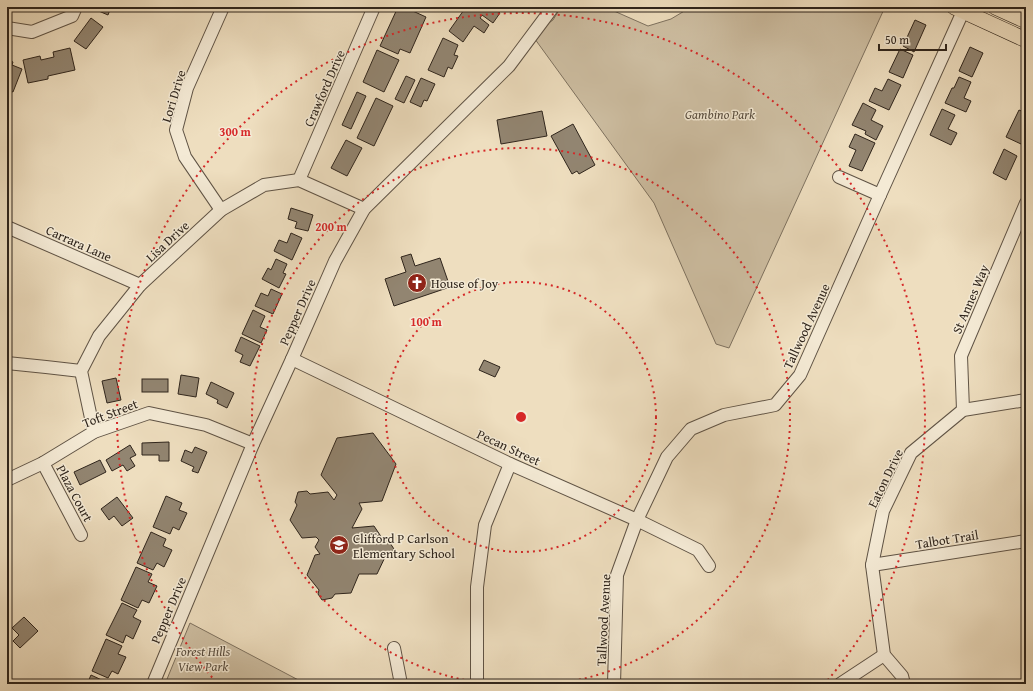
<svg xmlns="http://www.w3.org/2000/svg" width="1033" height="691" viewBox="0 0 1033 691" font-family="'Gentium Book Plus',serif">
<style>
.green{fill:#cebfa3;stroke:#7e7260}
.building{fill:#928571;stroke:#2f251c}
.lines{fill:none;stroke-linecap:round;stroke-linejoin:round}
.minor-casing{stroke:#5f5345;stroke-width:14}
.major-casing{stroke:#2f251c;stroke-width:16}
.minor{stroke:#f4ead5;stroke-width:12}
.major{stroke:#eedebf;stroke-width:15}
.ring{fill:none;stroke:#d62828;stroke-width:2;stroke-dasharray:2 4}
.labels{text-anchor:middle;stroke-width:3;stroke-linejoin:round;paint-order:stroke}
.street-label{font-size:13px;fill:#2f251c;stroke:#f4ead5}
.park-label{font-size:13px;font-style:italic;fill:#574c3e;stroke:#f4ead5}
.poi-label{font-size:13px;fill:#2f251c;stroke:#f4ead5;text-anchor:start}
.centre{fill:#d62828;stroke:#f4ead5;stroke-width:2}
.ring-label{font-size:12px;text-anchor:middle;font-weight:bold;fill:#d62828;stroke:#f4ead5;stroke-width:3;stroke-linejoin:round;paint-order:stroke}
</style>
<rect width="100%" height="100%" fill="#eedebf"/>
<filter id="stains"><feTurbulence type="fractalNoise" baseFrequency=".005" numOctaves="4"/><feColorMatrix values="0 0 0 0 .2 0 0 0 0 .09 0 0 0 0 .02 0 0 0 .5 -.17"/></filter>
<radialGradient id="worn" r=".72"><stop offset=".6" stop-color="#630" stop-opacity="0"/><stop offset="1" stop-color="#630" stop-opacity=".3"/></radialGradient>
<!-- green -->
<g class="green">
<polygon points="561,7 605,7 648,26 671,19 691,7 885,7 729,348 716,344 654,203 532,35 553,20"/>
<polygon points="190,623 306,684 165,684"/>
</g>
<!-- building -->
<g class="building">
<polygon points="95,7 111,7 108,15 94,9"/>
<polygon points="398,7 404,7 426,17 410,53 400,49 398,54 380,46"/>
<polygon points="466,7 492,7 500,13 493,23 482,15 480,18 489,25 484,33 474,26 463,42 449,31"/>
<polygon points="91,18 103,27 86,49 74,41"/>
<polygon points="915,20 926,25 914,52 903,46"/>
<polygon points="443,38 458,45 454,55 458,56 452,69 448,67 444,77 428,70"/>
<polygon points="970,47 983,53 972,77 959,71"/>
<polygon points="70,48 75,70 48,76 48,79 28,83 23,60 40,56 41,60 54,57 53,52"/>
<polygon points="900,49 913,55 903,78 889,72"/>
<polygon points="377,50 399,60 384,92 363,82"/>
<polygon points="7,59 13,62 12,65 22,69 13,92 7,90"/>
<polygon points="406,76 415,80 404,103 395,99"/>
<polygon points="959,77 971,82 964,98 971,101 966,112 945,103 952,88 954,88"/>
<polygon points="421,78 435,84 427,101 424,100 421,107 410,102"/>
<polygon points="888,79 901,85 889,110 869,101 875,88 882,91"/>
<polygon points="357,92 366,96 351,129 342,125"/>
<polygon points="376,98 393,106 374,146 357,138"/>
<polygon points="863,103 876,110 871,120 883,126 876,140 865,134 866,131 852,125"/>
<polygon points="942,109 955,115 948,129 957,133 951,145 930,135"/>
<polygon points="1019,110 1026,113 1026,133 1021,144 1006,137"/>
<polygon points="542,111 547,136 501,144 497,120"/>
<polygon points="573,124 595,165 579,174 577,171 572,174 551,136"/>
<polygon points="855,134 875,143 862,171 849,166 856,150 849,147"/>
<polygon points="346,140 362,148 347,176 331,168"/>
<polygon points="1004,149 1017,156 1006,180 993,173"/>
<polygon points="291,208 313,215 308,231 295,228 297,222 288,219"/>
<polygon points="291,233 302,238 292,260 274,251 279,240 287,243"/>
<polygon points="411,254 415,266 440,258 450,287 394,306 385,279 406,272 401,257"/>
<polygon points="276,259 287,264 283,273 286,274 279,288 262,279 268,268 271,270"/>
<polygon points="271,289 282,294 273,314 255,306 261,293 268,296"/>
<polygon points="253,310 265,316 260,327 267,330 261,343 242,334"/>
<polygon points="241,337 260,346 250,366 240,362 243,355 235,351"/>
<polygon points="484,360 500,367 495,377 479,370"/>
<polygon points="181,375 199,378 196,397 178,394"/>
<polygon points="116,378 121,400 107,403 102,381"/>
<rect x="142" y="379" width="26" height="13"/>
<polygon points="211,382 234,393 227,408 217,403 218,400 206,394"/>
<polygon points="373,433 396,464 382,501 359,503 362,509 352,528 374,526 384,541 388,540 394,549 391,555 386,555 377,574 359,574 351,593 335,594 332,598 322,600 318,594 319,590 307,575 315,555 320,554 315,547 319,540 316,537 302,538 290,520 297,505 295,502 298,492 307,491 310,494 328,492 334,500 337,495 321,475 337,438"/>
<polygon points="169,442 169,461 159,461 159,455 142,455 142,443"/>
<polygon points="130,445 136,455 130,458 135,466 127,471 123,465 112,471 106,460"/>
<polygon points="195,447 207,452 198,473 192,471 194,467 181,461 185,450 192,453"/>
<polygon points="100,460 106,472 80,485 74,472"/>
<polygon points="166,496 182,503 179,510 187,513 179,530 173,527 170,534 153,527"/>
<polygon points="117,497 133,518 122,526 114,516 109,520 101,509"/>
<polygon points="151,532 166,539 163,546 172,550 164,567 157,563 153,570 137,563"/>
<polygon points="136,567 152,574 148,582 157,586 149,603 142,600 138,608 121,600"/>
<polygon points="122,603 137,610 133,617 141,621 133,639 126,635 123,643 106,635"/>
<polygon points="24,617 38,631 20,648 13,641 19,635 12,628"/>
<polygon points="106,639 122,646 118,654 126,657 118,674 112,671 108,678 92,671"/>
<polygon points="91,675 106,682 106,684 87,684"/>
</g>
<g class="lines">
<!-- minor casing -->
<g class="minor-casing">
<g id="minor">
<polyline points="7,28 32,32 72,16 76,7"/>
<polyline points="839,177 880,195"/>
<polyline points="299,180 374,7"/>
<polyline points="221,210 185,157 176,130 187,88 223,7"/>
<polyline points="7,227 140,285"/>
<polyline points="292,359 510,464 637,520 698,550 709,566"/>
<polyline points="7,363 46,367 81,371"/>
<polyline points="963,410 961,356 1026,203"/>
<polyline points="94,432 81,371 99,336 140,285 221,210 264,185 299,180 364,209"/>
<polyline points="43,463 81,535"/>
<polyline points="7,480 43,463 94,432 149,413 206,425 253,444"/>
<polyline points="872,565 1026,541"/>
<polyline points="394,648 401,684"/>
<polyline points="153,684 253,444 292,359 335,261 364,209 509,66 553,7"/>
<polyline points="477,684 477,587 485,525 510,464"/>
<polyline points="614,684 617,575 637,520 667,457 691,429 724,415 775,405 800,375 880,195 965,7"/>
<polyline points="840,684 884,655"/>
<polyline points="904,684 902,676 884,655 872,565 883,511 911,453 963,410 1026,400"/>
</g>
</g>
<!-- major casing -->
<g class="major-casing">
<g id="major">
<polyline points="954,7 1026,40"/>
<polyline points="995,7 1026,21"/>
</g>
</g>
<!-- minor -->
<use href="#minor" class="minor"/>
<!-- major -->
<use href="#major" class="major"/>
</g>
<!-- distance rings -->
<g class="ring">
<circle cx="521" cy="417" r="135"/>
<path d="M488 684A269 269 0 1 1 554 684"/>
<path d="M216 682A404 404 0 1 1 826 682"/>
</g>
<!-- icons -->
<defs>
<g id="church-disc" transform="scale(1)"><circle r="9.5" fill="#8f2418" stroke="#f4ead5"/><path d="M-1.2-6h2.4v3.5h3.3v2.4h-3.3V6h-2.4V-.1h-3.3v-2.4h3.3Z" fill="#fff"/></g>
<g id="school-disc" transform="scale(1)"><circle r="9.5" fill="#8f2418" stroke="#f4ead5"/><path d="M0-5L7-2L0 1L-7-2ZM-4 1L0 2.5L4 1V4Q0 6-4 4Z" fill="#fff"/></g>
</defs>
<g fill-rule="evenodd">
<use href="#church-disc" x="417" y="283"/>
<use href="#school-disc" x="339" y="545"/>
</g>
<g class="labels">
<!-- street labels -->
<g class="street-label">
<text transform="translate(324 88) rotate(-66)" y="5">Crawford Drive</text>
<text transform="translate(173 96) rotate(-73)" y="5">Lori Drive</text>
<text transform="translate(167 241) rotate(-43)" y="5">Lisa Drive</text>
<text transform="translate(79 243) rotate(24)" y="5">Carrara Lane</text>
<text transform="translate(970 299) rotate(-67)" y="5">St Annes Way</text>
<text transform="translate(297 312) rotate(-66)" y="5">Pepper Drive</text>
<text transform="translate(806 326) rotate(-65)" y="5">Tallwood Avenue</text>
<text transform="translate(110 413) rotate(-21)" y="5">Toft Street</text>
<text transform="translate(509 447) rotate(25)" y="5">Pecan Street</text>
<text transform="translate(885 478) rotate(-64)" y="5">Eaton Drive</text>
<text transform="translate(75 493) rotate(62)" y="5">Plaza Court</text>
<text transform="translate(947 539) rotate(-9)" y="5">Talbot Trail</text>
<text transform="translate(168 610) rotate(-67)" y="5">Pepper Drive</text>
<text transform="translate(603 620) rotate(-87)" y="5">Tallwood Avenue</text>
</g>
<!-- park labels -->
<g class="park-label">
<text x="720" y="119">Gambino Park</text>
<text x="203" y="656">Forest Hills<tspan x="203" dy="15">View Park</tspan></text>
</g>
<!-- poi labels -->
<g class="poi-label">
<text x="431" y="288">House of Joy</text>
<text x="353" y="543">Clifford P Carlson<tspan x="353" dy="15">Elementary School</tspan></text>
</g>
</g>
<circle cx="521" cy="417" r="6" class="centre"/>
<g class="ring-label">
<text x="235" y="136">300 m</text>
<text x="331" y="231">200 m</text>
<text x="426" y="326">100 m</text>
</g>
<!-- margin -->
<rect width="1033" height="691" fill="none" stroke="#eedebf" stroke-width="24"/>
<rect x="8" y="8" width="1017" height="675" fill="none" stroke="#2f251c" stroke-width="2"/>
<rect x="12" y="12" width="1009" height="667" fill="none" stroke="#2f251c"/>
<!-- scale -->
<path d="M879 44v6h67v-6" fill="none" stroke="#2f251c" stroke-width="2"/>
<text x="885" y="44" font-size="12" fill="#2f251c" stroke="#f4ead5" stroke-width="3" paint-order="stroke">50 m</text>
<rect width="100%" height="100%" filter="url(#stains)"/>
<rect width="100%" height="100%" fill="url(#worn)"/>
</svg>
